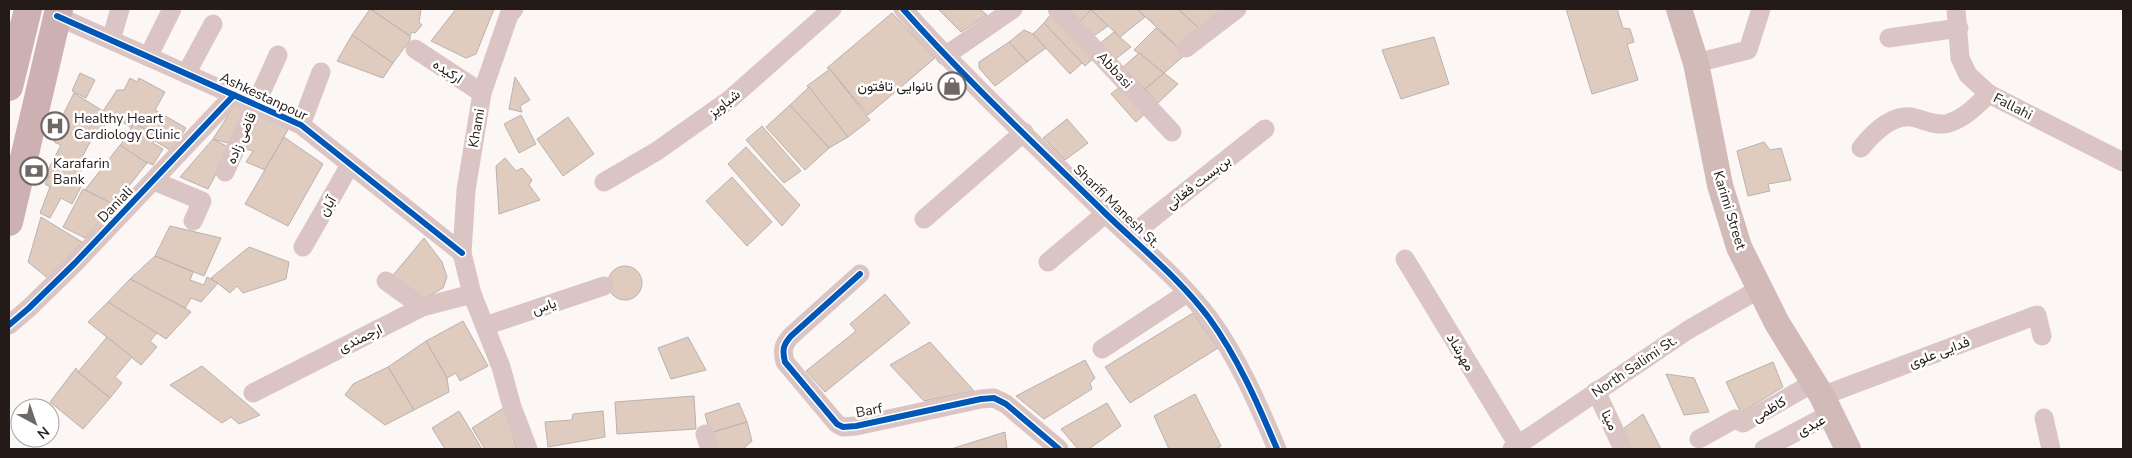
<svg xmlns="http://www.w3.org/2000/svg" width="2132" height="458" viewBox="0 0 2132 458" font-family="'Nunito Sans',Vazirmatn,sans-serif">
<style>
.building{fill:#dfccbf;stroke:#b9b2af}
.lines{fill:none;stroke-linecap:round;stroke-linejoin:round}
.street{stroke:#dac5c4;stroke-width:19}
.secondary{stroke:#d2bab9;stroke-width:26}
.primary{stroke:#ccb0b2;stroke-width:28}
.cycleway-casing{stroke:#fff;stroke-width:9}
.cycleway{stroke:#0057b8;stroke-width:6}
.labels{text-anchor:middle;stroke-width:5;stroke-linejoin:round;paint-order:stroke}
.street-label{font-size:14px;fill:#241b19;stroke:#fff}
.poi-label{font-size:14px;fill:#241b19;stroke:#fff;text-anchor:start}
</style>
<rect width="100%" height="100%" fill="#fcf6f4"/>
<!-- building -->
<g class="building">
<polygon points="370,9 421,9 419,22 422,25 415,33 412,32 410,36"/>
<polygon points="370,9 410,36 410,40 393,63 352,35"/>
<polygon points="456,9 494,9 476,54 466,58 431,41"/>
<polygon points="938,9 980,9 987,15 961,32"/>
<polygon points="1065,9 1090,9 1091,10 1078,23"/>
<polygon points="1090,9 1137,9 1145,17 1120,37"/>
<polygon points="1137,9 1178,9 1200,29 1178,47"/>
<polygon points="1178,9 1221,9 1226,13 1200,29"/>
<polygon points="1566,9 1617,9 1623,28 1630,29 1634,42 1627,44 1638,80 1592,94"/>
<polygon points="1091,10 1108,26 1092,37 1078,23"/>
<polygon points="892,13 935,58 868,115 830,69 827,68"/>
<polygon points="1051,14 1096,56 1085,66 1044,23"/>
<polygon points="1044,23 1082,63 1070,74 1033,34"/>
<polygon points="1156,28 1186,54 1164,73 1134,50"/>
<polygon points="1024,30 1033,34 1046,48 1027,62 1009,42"/>
<polygon points="1114,32 1131,47 1113,61 1098,45"/>
<polygon points="352,35 393,63 383,78 337,61"/>
<polygon points="1434,37 1449,84 1401,99 1382,50"/>
<polygon points="1009,42 1027,62 995,86 979,68 979,62"/>
<polygon points="1139,53 1164,73 1145,89 1122,68"/>
<polygon points="830,69 870,120 848,137 807,86"/>
<polygon points="80,73 95,80 86,98 72,91"/>
<polygon points="1164,73 1178,84 1158,103 1145,89"/>
<polygon points="515,77 530,100 520,106 522,112 509,109"/>
<polygon points="130,78 137,82 139,78 165,92 155,110 186,128 172,151 103,111 117,90 124,90"/>
<polygon points="1122,85 1147,112 1136,122 1111,94"/>
<polygon points="809,87 848,137 829,148 790,105"/>
<polygon points="74,93 103,111 98,122 107,121 99,137 94,135 82,157 87,159 75,183 81,187 72,204 61,198 50,218 40,213 50,187 45,184 49,176 46,174 61,145 54,142 64,123 60,121"/>
<polygon points="236,103 248,109 228,143 213,139"/>
<polygon points="790,105 829,148 805,170 766,127"/>
<polygon points="259,112 290,126 265,170 246,162 253,151 243,148"/>
<polygon points="521,115 536,144 519,153 504,124"/>
<polygon points="568,117 594,154 563,176 537,139"/>
<polygon points="1067,119 1088,143 1065,160 1043,138"/>
<polygon points="134,123 156,135 153,143 163,149 153,165 144,161 120,146"/>
<polygon points="762,126 801,171 784,183 746,140"/>
<polygon points="284,137 323,164 288,226 245,204"/>
<polygon points="213,139 230,148 208,189 180,177"/>
<polygon points="1764,142 1770,150 1781,148 1791,180 1768,184 1770,191 1748,196 1737,151"/>
<polygon points="120,145 147,163 114,205 85,190"/>
<polygon points="746,147 800,205 782,226 728,164"/>
<polygon points="505,158 516,171 522,168 532,180 529,185 540,200 499,214 496,166"/>
<polygon points="732,177 772,222 747,246 706,201"/>
<polygon points="83,189 115,205 85,238 63,227"/>
<polygon points="41,217 82,242 49,279 28,262"/>
<polygon points="170,226 221,238 204,276 155,256"/>
<polygon points="424,238 442,262 447,277 443,288 422,300 389,280"/>
<polygon points="249,247 289,262 286,279 243,293 237,286 230,293 211,278"/>
<polygon points="155,256 193,272 190,280 204,285 207,277 218,283 201,302 191,298 185,308 130,279"/>
<circle cx="625" cy="283" r="17"/>
<polygon points="130,279 185,308 191,312 166,339 108,302"/>
<polygon points="885,294 910,323 825,392 806,371 856,331 850,324"/>
<polygon points="108,302 157,333 150,341 157,347 141,365 88,322"/>
<polygon points="1193,313 1218,348 1130,403 1105,367"/>
<polygon points="463,321 488,366 460,381 456,373 447,378 426,341"/>
<polygon points="107,337 132,357 115,377 122,383 110,398 78,372"/>
<polygon points="688,337 706,370 671,379 658,348"/>
<polygon points="426,341 447,378 449,392 414,410 388,367"/>
<polygon points="930,342 974,391 924,401 890,365"/>
<polygon points="1085,360 1095,378 1090,383 1092,389 1044,419 1016,396"/>
<polygon points="1773,362 1783,387 1741,413 1726,382"/>
<polygon points="202,366 260,415 239,424 231,417 222,423 170,385"/>
<polygon points="388,367 414,410 385,425 345,395 353,384"/>
<polygon points="76,368 78,372 110,398 83,429 50,402"/>
<polygon points="1666,374 1694,378 1709,412 1684,415"/>
<polygon points="1195,394 1221,446 1216,449 1169,449 1154,416"/>
<polygon points="694,396 696,429 617,434 615,402"/>
<polygon points="739,403 747,422 710,433 705,414"/>
<polygon points="1107,403 1121,426 1089,449 1078,449 1061,429"/>
<polygon points="505,407 517,449 485,449 472,428"/>
<polygon points="459,411 482,449 445,449 432,428"/>
<polygon points="603,411 605,437 548,447 545,422 572,420 573,414"/>
<polygon points="1643,414 1661,449 1629,449 1620,431"/>
<polygon points="747,422 752,441 743,449 714,449 710,433"/>
<polygon points="1005,432 1007,449 951,449"/>
</g>
<g class="lines">
<!-- street -->
<g class="street">
<polyline points="514,9 509,15 482,93 466,190 462,253 472,294 501,367 512,407 528,449"/>
<path d="M 903,9 C 966,80 1037,146 1105,213 C 1140,247 1180,279 1209,318 C 1238,358 1258,404 1277,449"/>
<polyline points="1057,9 1172,132"/>
<polyline points="1956,9 1960,58 1968,75 1989,94 2123,162"/>
<polyline points="57,16 301,125 462,253"/>
<polyline points="1889,38 1959,28"/>
<polyline points="111,40 120,9"/>
<polyline points="1186,48 1237,9"/>
<polyline points="415,49 482,93"/>
<polyline points="945,56 1013,9"/>
<polyline points="148,57 172,9"/>
<polyline points="1696,63 1748,50 1761,9"/>
<polyline points="186,74 213,24"/>
<polyline points="301,125 321,72"/>
<path d="M 1861,148 C 1872,134 1891,115 1911,117 C 1923,119 1936,127 1949,123 C 1965,118 1977,105 1989,94"/>
<polyline points="225,172 278,55"/>
<polyline points="154,181 202,201 193,221"/>
<polyline points="604,182 657,151 729,100 832,9"/>
<polyline points="924,219 1024,132"/>
<polyline points="1130,236 1265,129"/>
<polyline points="303,247 350,165"/>
<polyline points="1405,259 1518,445"/>
<polyline points="1048,262 1106,213"/>
<path d="M 860,274 L 791,336 C 783,345 782,350 785,362 L 837,424 L 843,427 L 856,426 L 981,399 L 994,398 L 1006,404 L 1059,449"/>
<polyline points="386,281 422,307"/>
<polyline points="9,325 29,308 75,263 234,95"/>
<polyline points="485,326 604,286"/>
<polyline points="1102,349 1187,293"/>
<polyline points="1596,391 1623,449"/>
<polyline points="253,393 422,307 472,294"/>
<polyline points="1822,396 2037,315 2042,336"/>
<polyline points="2044,418 2051,449"/>
<polyline points="705,434 710,449"/>
<polyline points="1699,439 1735,419 1743,423 1813,383"/>
<polyline points="1512,449 1688,330 1761,288"/>
<polyline points="1764,449 1830,414"/>
</g>
<!-- secondary -->
<polyline class="secondary" points="1679,9 1696,63 1720,185 1739,247 1777,323 1822,396 1848,449"/>
<!-- primary -->
<g class="primary">
<polyline points="9,87 28,9"/>
<polyline points="9,222 59,9"/>
</g>
<!-- cycleway casing -->
<g class="cycleway-casing">
<g id="cycleway">
<path d="M 903,9 C 966,80 1037,146 1105,213 C 1140,247 1180,279 1209,318 C 1238,358 1258,404 1277,449"/>
<polyline points="57,16 301,125 462,253"/>
<path d="M 860,274 L 791,336 C 783,345 782,350 785,362 L 837,424 L 843,427 L 856,426 L 981,399 L 994,398 L 1006,404 L 1059,449"/>
<polyline points="9,325 29,308 75,263 234,95"/>
</g>
</g>
<!-- cycleway -->
<use href="#cycleway" class="cycleway"/>
</g>
<!-- icons -->
<defs>
<g id="shop-ring" transform="scale(1.4375)"><circle r="9.5" fill="#fff" stroke="#706866" stroke-width="1.5"/><path d="M-5-2.5h2.3a2.7 3.5 0 0 1 5.4 0H5L5.5 6h-11ZM-1.5-2.5h3a1.5 2.3 0 0 0-3 0Z" fill="#706866"/></g>
<g id="hospital-ring" transform="scale(1.4375)"><circle r="9.5" fill="#fff" stroke="#706866" stroke-width="1.5"/><path d="M-5-5h3v3.5h4V-5h3V5h-3V1.5h-4V5h-3Z" fill="#706866"/></g>
<g id="bank-ring" transform="scale(1.4375)"><circle r="9.5" fill="#fff" stroke="#706866" stroke-width="1.5"/><path d="M-6-4H6V4H-6ZM0-2.3a2.3 2.3 0 1 0 0 4.6a2.3 2.3 0 1 0 0-4.6Z" fill="#706866"/></g>
</defs>
<g fill-rule="evenodd">
<use href="#shop-ring" x="952" y="86"/>
<use href="#hospital-ring" x="55" y="126"/>
<use href="#bank-ring" x="34" y="171"/>
</g>
<g class="labels">
<!-- street labels -->
<g class="street-label">
<text transform="translate(1115 70) rotate(47)" y="5">Abbasi</text>
<text transform="translate(448 71) rotate(33)" y="5">ارکیده</text>
<text transform="translate(264 96) rotate(25)" y="5">Ashkestanpour</text>
<text transform="translate(724 103) rotate(-38)" y="5">شباویز</text>
<text transform="translate(2013 106) rotate(27)" y="5">Fallahi</text>
<text transform="translate(476 128) rotate(-80)" y="5">Khami</text>
<text transform="translate(241 138) rotate(-66)" y="5">قاضی زاده</text>
<text transform="translate(1198 182) rotate(-38)" y="5">بن‌بست فغانی</text>
<text transform="translate(115 204) rotate(-46)" y="5">Daniali</text>
<text transform="translate(327 206) rotate(-60)" y="5">آبان</text>
<text transform="translate(1117 206) rotate(44)" y="5">Sharifi Manesh St.</text>
<text transform="translate(1730 210) rotate(73)" y="5">Karimi Street</text>
<text transform="translate(544 306) rotate(-19)" y="5">یاس</text>
<text transform="translate(360 338) rotate(-26)" y="5">ارجمندی</text>
<text transform="translate(1461 352) rotate(59)" y="5">مهرشاد</text>
<text transform="translate(1939 352) rotate(-21)" y="5">فدایی علوی</text>
<text transform="translate(1634 366) rotate(-34)" y="5">North Salimi St.</text>
<text transform="translate(1769 409) rotate(-30)" y="5">کاظمی</text>
<text transform="translate(869 410) rotate(-11)" y="5">Barf</text>
<text transform="translate(1610 420) rotate(65)" y="5">مینا</text>
<text transform="translate(1811 425) rotate(-28)" y="5">عبدی</text>
</g>
<!-- poi labels -->
<g class="poi-label">
<text x="933" y="91" text-anchor="end">نانوایی تافتون</text>
<text x="74" y="123">Healthy Heart<tspan x="74" dy="16">Cardiology Clinic</tspan></text>
<text x="53" y="168">Karafarin<tspan x="53" dy="16">Bank</tspan></text>
</g>
</g>
<!-- border -->
<rect width="2132" height="458" fill="none" stroke="#241b19" stroke-width="20"/>
<!-- north arrow -->
<g transform="translate(35 423) rotate(140)"><circle r="24" fill="#ffffff" stroke="#a7a4a3"/>
<path d="M0-4L9 19L0 12L-9 19Z" fill="#706866"/>
<text y="-8" font-size="14" font-weight="bold" text-anchor="middle" fill="#241b19">N</text>
</g>
</svg>
